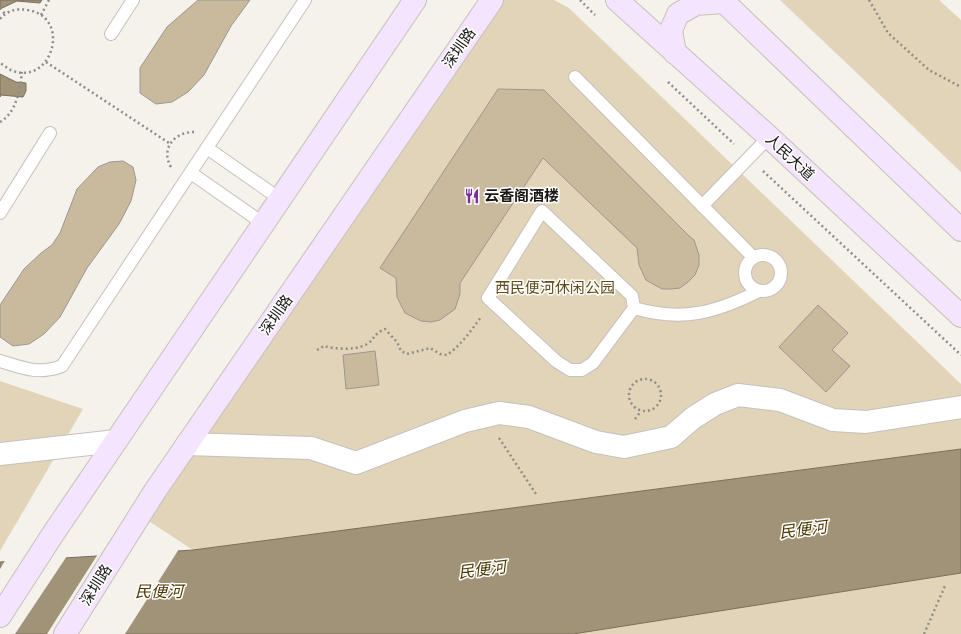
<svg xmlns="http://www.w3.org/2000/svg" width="961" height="634" viewBox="0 0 961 634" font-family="'Titillium Web','Noto Sans SC',sans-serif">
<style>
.green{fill:#e2d4b9}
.water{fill:#a19377;stroke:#786e5a}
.pier{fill:#f5f2eb}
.building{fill:#caba9d;stroke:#9a9690}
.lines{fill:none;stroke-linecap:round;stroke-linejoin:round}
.lane-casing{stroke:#c5c1bb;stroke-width:14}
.street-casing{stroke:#c5c1bb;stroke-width:24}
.secondary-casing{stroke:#c5c1bb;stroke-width:24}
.path{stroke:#8f8d88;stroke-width:2.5;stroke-dasharray:2 3;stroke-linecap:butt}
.lane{stroke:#fff;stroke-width:12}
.street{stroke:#fff;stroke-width:22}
.secondary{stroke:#f4e4fd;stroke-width:22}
.labels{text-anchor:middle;stroke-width:3;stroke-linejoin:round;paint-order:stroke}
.street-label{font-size:15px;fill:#1a1816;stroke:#fff}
.poi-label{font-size:15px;font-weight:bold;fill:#1a1816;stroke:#fff;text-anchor:start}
.park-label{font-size:15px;fill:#614a18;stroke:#fff}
.water-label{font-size:16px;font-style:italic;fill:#4e3800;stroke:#fff}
</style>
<rect width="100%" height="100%" fill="#f5f2eb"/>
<!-- green -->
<g class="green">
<polygon points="492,0 554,0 569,8 961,384 961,449 193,550 147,520"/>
<polygon points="780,0 939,0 961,20 961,172"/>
<polygon points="0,381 83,409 0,551"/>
<polygon points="961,573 961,634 573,634"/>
</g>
<!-- water -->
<g class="water">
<polygon points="0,0 42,0 40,3 17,1 0,9"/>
<polygon points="0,74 16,82 26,83 26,91 23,97 1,95 0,97"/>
<polygon points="961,449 961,573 573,634 0,634 0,562 193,550"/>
</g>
<!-- pier -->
<g class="pier">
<polygon points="179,549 125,634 47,634 98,554"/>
<polygon points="67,556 15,634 0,634 0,569 6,559"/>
</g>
<!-- building -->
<g class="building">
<polygon points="198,0 250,0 231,26 204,75 188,92 172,102 156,104 140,93 140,68 167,27"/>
<polygon points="498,89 544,90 688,235 694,240 699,255 699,265 695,275 688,282 680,288 671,289 662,289 646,280 639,265 637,248 543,158 460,283 460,294 455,309 440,320 431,322 421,321 405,313 397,297 396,278 380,268"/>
<polygon points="123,161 133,167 136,180 131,201 119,224 87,268 60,317 44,334 29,344 13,346 0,337 0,305 24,269 41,253 52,245 60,233 77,189 98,167 110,162"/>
<polygon points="818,305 848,333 832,350 850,366 826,392 779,347"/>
<polygon points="375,351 379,385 346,389 343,355"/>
</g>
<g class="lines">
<!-- lane casing -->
<g class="lane-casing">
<g id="lane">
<polyline points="111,34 133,0"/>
<polyline points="575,77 753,257"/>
<polyline points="207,148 280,199"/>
<polyline points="191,173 264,224"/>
<polyline points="702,206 769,137"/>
<polyline points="0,213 50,133"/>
<circle cx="763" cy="273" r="18"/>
<path d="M 634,308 L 593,363 L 582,370 L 570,370 L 556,361 L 488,298 L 542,211 L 632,296 L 634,308 C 682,322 715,313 759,291"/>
<path d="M 0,361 C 23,368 39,375 62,366 L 305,0"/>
</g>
</g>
<!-- street casing -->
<g class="street-casing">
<g id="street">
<polyline points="187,444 311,448 356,463 465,421 499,413 529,417 596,442 624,447 671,437 693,418 715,404 738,395 780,400 833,420 866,422 961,407"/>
<polyline points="0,454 116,441"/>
</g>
</g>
<!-- secondary casing -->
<g class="secondary-casing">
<g id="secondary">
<polyline points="617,0 769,137 961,316"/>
<polyline points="722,0 961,230"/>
<polyline points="675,53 671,30 678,14 696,4 724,2"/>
<polyline points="0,616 53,534 415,0"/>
<polyline points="65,634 155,491 492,0"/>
</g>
</g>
<!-- path -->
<g class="path">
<polyline points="580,0 595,15"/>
<polyline points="869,0 888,33 929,70 961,87"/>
<polyline points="0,8 5,14"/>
<polyline points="41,15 49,0"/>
<path d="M 0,19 C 7,11 16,8 27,10 C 72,16 53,85 13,71 C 9,70 4,65 0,63"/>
<polyline points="46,62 169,143"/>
<polyline points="668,82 734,144"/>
<path d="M 0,122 C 17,112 20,89 22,72"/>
<path d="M 171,167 C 160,148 175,132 194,132"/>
<polyline points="763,171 961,355"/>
<path d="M 317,350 L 324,346 C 336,349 355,351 367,344 C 375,339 373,334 385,329 L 397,342 L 401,351 L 407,354 L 430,348 L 440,354 L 447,355 C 461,345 471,331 481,317"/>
<circle cx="645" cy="395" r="16"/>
<polyline points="635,419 641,411"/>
<polyline points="499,438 536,494"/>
<polyline points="924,634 945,586"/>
</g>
<!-- lane -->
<use href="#lane" class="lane"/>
<!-- street -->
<use href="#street" class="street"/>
<!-- secondary -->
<use href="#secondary" class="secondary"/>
</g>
<!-- icons -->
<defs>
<g id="restaurant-bare" transform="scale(1.2)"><path d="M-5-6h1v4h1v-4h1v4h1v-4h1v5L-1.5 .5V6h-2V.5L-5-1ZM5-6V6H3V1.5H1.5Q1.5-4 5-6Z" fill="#7a2d9e" stroke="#fff" stroke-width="2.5" paint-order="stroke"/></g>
</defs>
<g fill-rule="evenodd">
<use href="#restaurant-bare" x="472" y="196"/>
</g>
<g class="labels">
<!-- street labels -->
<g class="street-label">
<text transform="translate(459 48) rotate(-55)" y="5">深圳路</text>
<text transform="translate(790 157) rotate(43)" y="5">人民大道</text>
<text transform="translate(276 315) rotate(-55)" y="5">深圳路</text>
<text transform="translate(96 585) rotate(-58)" y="5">深圳路</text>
</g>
<!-- poi labels -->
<g class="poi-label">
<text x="484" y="201">云香阁酒楼</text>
</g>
<!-- park labels -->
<g class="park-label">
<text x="555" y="293">西民便河休闲公园</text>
</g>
<!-- water labels -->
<g class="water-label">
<text transform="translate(803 529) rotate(-7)" y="6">民便河</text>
<text transform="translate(482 569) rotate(-7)" y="6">民便河</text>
<text x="159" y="597">民便河</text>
</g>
</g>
</svg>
